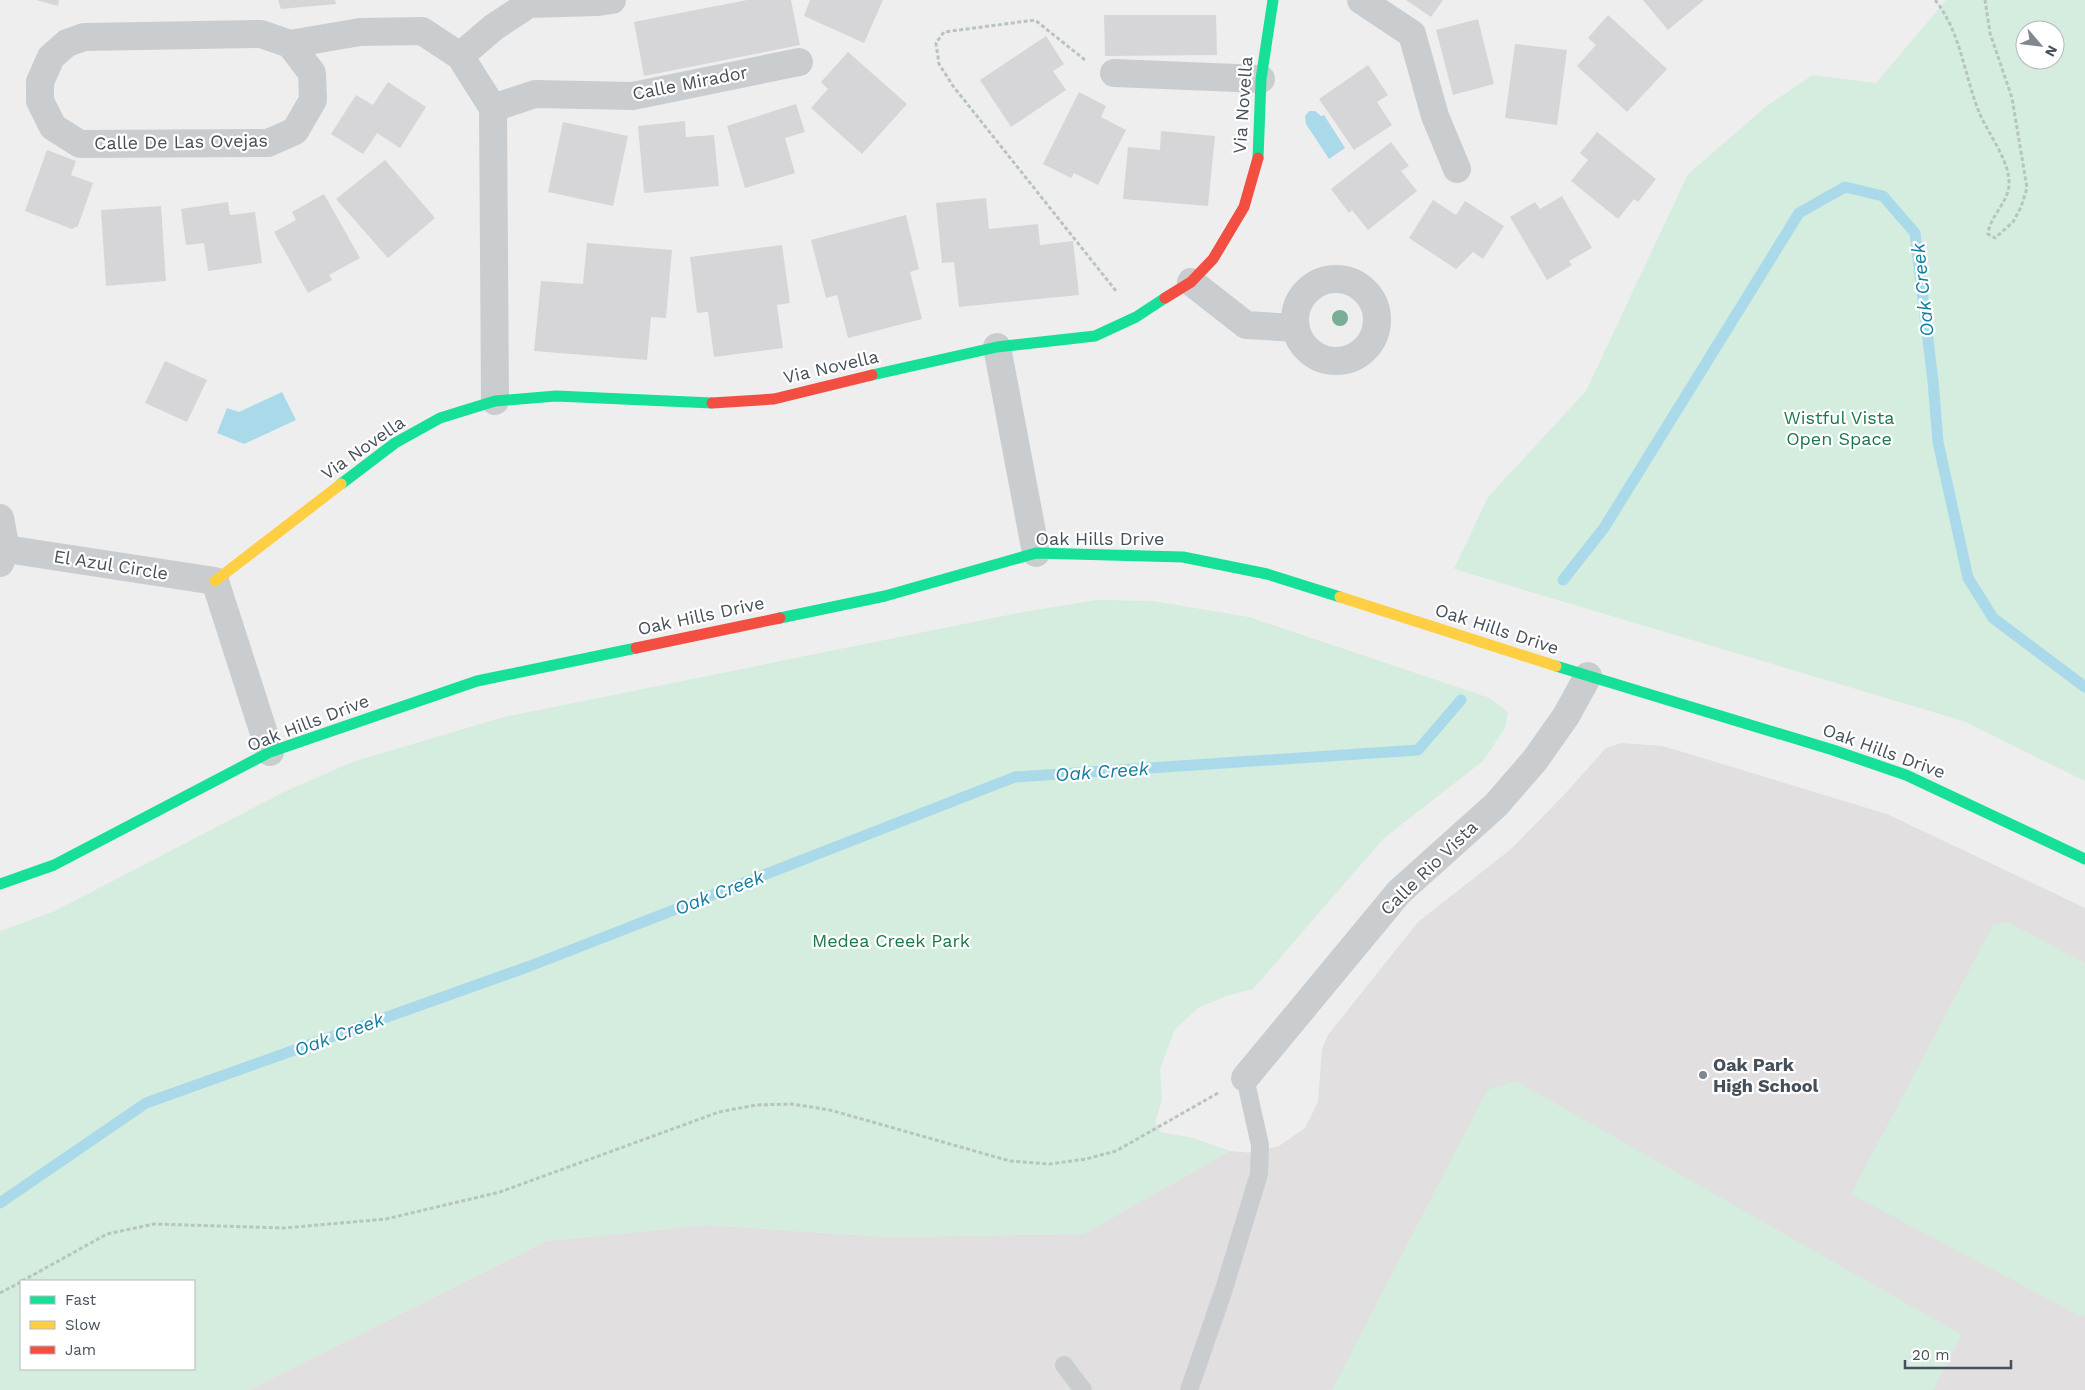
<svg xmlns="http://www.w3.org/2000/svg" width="2085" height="1390" viewBox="0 0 2085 1390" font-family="'Work Sans',sans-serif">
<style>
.education{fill:#e1dfe0}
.green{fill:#d4edde;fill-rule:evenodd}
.water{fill:#aadaea}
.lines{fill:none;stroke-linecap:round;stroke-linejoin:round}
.stream{stroke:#aadaea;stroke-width:11}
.building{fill:#d6d6d8}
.path{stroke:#b8c4c0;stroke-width:3;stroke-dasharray:4 2.5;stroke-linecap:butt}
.lane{stroke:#cacdcf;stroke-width:18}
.street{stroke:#cacdcf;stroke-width:28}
.fast{stroke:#16e098;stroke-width:11}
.slow{stroke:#ffcf43;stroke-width:11}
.jam{stroke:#f24e42;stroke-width:11}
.tree{fill:#7aad95}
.poi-dot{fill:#81878e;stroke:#fff;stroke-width:2}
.labels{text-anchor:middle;stroke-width:4.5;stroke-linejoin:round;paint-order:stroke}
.street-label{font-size:18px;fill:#46505a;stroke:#fff}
.park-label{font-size:18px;fill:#1b784c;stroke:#fff}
.poi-label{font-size:18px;font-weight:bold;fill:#46505a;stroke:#fff;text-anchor:start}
.water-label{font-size:19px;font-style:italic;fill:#127fa1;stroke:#fff}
</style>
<rect width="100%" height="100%" fill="#efeeee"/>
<!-- education -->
<polygon class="education" points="1621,743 1663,746 1887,814 2085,908 2085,1390 249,1390 546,1241 707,1225 889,1237 1083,1234 1230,1151 1253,1153 1279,1146 1305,1128 1318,1102 1322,1049 1328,1035 1418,922 1511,849 1564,795 1606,748"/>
<!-- green -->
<g class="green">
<path d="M 1946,0 L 2085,0 L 2085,781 L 1963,721 L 1454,569 L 1488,497 L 1586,391 L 1688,174 L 1768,105 L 1813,75 L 1876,83 ZM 2025,30 L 2055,30 L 2055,60 L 2025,60 Z"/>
<path d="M 1097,600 L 1153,601 L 1249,617 L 1490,698 L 1508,712 L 1505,728 L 1483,761 L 1383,839 L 1253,989 L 1226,996 L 1198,1008 L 1175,1029 L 1160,1069 L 1162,1100 L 1155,1122 L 1161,1132 L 1193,1138 L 1230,1151 L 1083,1234 L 889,1237 L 707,1225 L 546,1241 L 249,1390 L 0,1390 L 0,931 L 55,911 L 284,792 L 352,762 L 504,717 L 1023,612 ZM 194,1281 L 194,1369 L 21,1369 L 21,1281 Z"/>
<polygon points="2008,922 2085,963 2085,1315 2080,1316 1851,1194 1993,925"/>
<polygon points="1516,1081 1962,1335 1933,1390 1332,1390 1487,1090"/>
</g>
<!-- water -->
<g class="water">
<polygon points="1309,111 1315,111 1321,116 1324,115 1345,148 1329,159 1306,124 1305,116"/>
<polygon points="282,392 296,420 244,444 217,433 227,408 239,412"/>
</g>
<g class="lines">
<!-- stream -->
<g class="stream">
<polyline points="1563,580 1604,528 1799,213 1845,187 1883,196 1915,233 1933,381 1938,442 1968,578 1993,618 2085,687"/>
<polyline points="0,1203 146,1103 530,966 1015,777 1418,750 1461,700"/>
</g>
</g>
<!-- building -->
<g class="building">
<polygon points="36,0 59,0 58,6"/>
<polygon points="278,0 335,0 336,4 281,9"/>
<polygon points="747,0 791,0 800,45 644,76 634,22"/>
<polygon points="810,0 883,0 864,43 804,16"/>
<polygon points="1406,0 1443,0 1431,17"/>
<polygon points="1643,0 1704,0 1668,30"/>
<polygon points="1104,15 1216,15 1217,55 1105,56"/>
<polygon points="1608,15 1667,69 1627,112 1577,66 1596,45 1588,38"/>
<polygon points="1478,19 1494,84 1453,95 1436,30"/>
<polygon points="1046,36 1064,64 1053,71 1066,90 1011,127 980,80"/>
<polygon points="1515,44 1567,50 1557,125 1505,118"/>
<polygon points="848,52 907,104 862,154 811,108 828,89 821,82"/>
<polygon points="1368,65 1388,95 1377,102 1392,125 1354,150 1319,99"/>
<polygon points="388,82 426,107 400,148 377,133 363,154 331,134 356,95 373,105"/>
<polygon points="1079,92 1106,106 1101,117 1126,130 1098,185 1074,173 1071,178 1043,164"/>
<polygon points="796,104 805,132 785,138 795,173 745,188 727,126"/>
<polygon points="685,121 686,137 714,135 719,186 644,193 638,126"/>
<polygon points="563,122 628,136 613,206 548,192"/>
<polygon points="1161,131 1215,136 1208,206 1123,199 1128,147 1160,150"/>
<polygon points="1597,132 1656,179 1638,202 1634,199 1618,219 1571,181 1588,160 1580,153"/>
<polygon points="1391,142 1409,166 1401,171 1417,191 1368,230 1352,210 1349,213 1331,189"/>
<polygon points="47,150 76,161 71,175 93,183 78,226 72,229 25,211"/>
<polygon points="385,160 435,218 388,258 336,199"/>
<polygon points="324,194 360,258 329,275 332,280 308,293 274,232 296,220 292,212"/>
<polygon points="1562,196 1592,248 1569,261 1572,265 1547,280 1510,217 1535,202 1540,209"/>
<polygon points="986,198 989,229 1038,224 1040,245 1073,241 1079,295 959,307 954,262 942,263 936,203"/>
<polygon points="1433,200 1456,215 1465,201 1504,226 1483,259 1473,252 1456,269 1409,238"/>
<polygon points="228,202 230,215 255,212 262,263 208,271 204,243 186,245 181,209"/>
<polygon points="161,206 166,281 106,286 101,210"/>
<polygon points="906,215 919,269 910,272 922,319 848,338 837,295 826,298 811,240"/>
<polygon points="587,243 672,250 666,318 651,317 647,360 534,351 541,281 583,284"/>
<polygon points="782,245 790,303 777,305 783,348 714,357 708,312 697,313 690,257"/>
<polygon points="165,361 207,380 187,422 145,403"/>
</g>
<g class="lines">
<!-- path -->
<g class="path">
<path d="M 1935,0 C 1961,32 1964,75 1979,112 C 1988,134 2011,162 2009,186 C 2007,204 1990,216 1988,234 L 1995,238 L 2013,222 L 2021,207 L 2027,188 L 2012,98 L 1990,33 L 1985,0"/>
<polyline points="1085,60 1035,20 944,32 936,43 939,64 953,86 1116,291"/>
<polyline points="22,1281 107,1234 154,1224 284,1228 386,1219 500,1192 719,1112 756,1105 792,1104 830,1110 1010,1161 1050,1164 1086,1159 1116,1151 1218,1093"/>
<polyline points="0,1293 21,1282"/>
</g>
<!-- lane -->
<g class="lane">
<polyline points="1064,1365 1083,1390"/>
<polyline points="1189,1390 1224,1289 1259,1174 1260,1145 1245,1078"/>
</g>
<!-- street -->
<g class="street">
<polyline points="1361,0 1412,34 1435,116 1457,169"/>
<polygon points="261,34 290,44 312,73 313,100 295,131 268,143 80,144 53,127 40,101 40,82 51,57 67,43 84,37"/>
<polyline points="290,44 360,32 422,31 460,56 493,108 495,401"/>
<polyline points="460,56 494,27 529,4 598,2 612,0"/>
<polyline points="1114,73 1261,79"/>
<polyline points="493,108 535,94 633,96 799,62"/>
<circle cx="1336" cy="320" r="41"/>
<polyline points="1191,282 1246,325 1295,328"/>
<polyline points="997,347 1036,553"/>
<polyline points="0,518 6,549 0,563"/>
<polyline points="6,549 215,581 270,752"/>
<polyline points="1245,1078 1399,892 1496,805 1535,760 1566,716 1588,676"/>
</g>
<!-- fast -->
<g class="fast">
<polyline points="1258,158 1261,79 1273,0"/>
<polyline points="872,375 997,347 1095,336 1136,317 1165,298"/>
<polyline points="341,484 395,443 440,418 495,401 556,396 712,403"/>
<polyline points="780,618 885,596 1036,553 1183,557 1267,574 1340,597"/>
<polyline points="1556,666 1833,750 1906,775 2085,859"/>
<polyline points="0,884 54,865 270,752 477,681 636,648"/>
</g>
<!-- slow -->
<g class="slow">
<polyline points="215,581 341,484"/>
<polyline points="1340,597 1556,666"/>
</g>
<!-- jam -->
<g class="jam">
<polyline points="1165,298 1191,282 1213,259 1244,207 1258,158"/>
<polyline points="712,403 774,399 872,375"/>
<polyline points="636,648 780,618"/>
</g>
</g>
<!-- trees -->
<circle class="tree" cx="1340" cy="318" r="8"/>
<!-- markers -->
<circle class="poi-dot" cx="1703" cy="1075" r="5"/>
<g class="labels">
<!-- street labels -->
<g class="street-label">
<text transform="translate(690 83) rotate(-11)" y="6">Calle Mirador</text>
<text transform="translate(1243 105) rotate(-86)" y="6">Via Novella</text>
<text transform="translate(181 142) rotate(-1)" y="6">Calle De Las Ovejas</text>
<text transform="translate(831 367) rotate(-13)" y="6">Via Novella</text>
<text transform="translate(363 448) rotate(-35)" y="6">Via Novella</text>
<text x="1100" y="545">Oak Hills Drive</text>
<text transform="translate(111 565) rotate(9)" y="6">El Azul Circle</text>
<text transform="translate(701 616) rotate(-12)" y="6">Oak Hills Drive</text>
<text transform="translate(1497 629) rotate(18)" y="6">Oak Hills Drive</text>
<text transform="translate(308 723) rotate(-21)" y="6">Oak Hills Drive</text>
<text transform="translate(1884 751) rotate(20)" y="6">Oak Hills Drive</text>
<text transform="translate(1429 868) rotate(-44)" y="6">Calle Rio Vista</text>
</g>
<!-- park labels -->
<g class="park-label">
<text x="1839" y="424">Wistful Vista<tspan x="1839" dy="21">Open Space</tspan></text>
<text x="891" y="947">Medea Creek Park</text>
</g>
<!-- poi labels -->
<g class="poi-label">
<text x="1713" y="1071">Oak Park<tspan x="1713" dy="21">High School</tspan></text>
</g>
<!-- water labels -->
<g class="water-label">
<text transform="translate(1922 290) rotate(-96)" y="7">Oak Creek</text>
<text transform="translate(1102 771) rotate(-4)" y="7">Oak Creek</text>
<text transform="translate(719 892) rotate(-21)" y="7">Oak Creek</text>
<text transform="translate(339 1034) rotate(-20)" y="7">Oak Creek</text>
</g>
</g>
<!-- legend -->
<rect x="20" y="1280" width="175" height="90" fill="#ffffff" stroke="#b5b9bd"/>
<rect x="30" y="1296" width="25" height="8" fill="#16e098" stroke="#b5b9bd"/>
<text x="65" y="1305" font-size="15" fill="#46505a">Fast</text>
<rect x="30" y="1321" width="25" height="8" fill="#ffcf43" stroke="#b5b9bd"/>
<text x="65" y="1330" font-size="15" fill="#46505a">Slow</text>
<rect x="30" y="1346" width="25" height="8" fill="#f24e42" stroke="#b5b9bd"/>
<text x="65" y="1355" font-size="15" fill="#46505a">Jam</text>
<!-- north arrow -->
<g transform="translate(2040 45) rotate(118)"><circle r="24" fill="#ffffff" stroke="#b5b9bd"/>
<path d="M0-4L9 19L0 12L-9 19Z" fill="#81878e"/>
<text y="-8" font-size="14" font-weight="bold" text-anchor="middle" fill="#46505a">N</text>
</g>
<!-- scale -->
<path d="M1905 1360v8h106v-8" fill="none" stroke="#46505a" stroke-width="2.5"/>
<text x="1912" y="1360" font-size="15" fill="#46505a" stroke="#ffffff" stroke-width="4" paint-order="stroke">20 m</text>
</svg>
